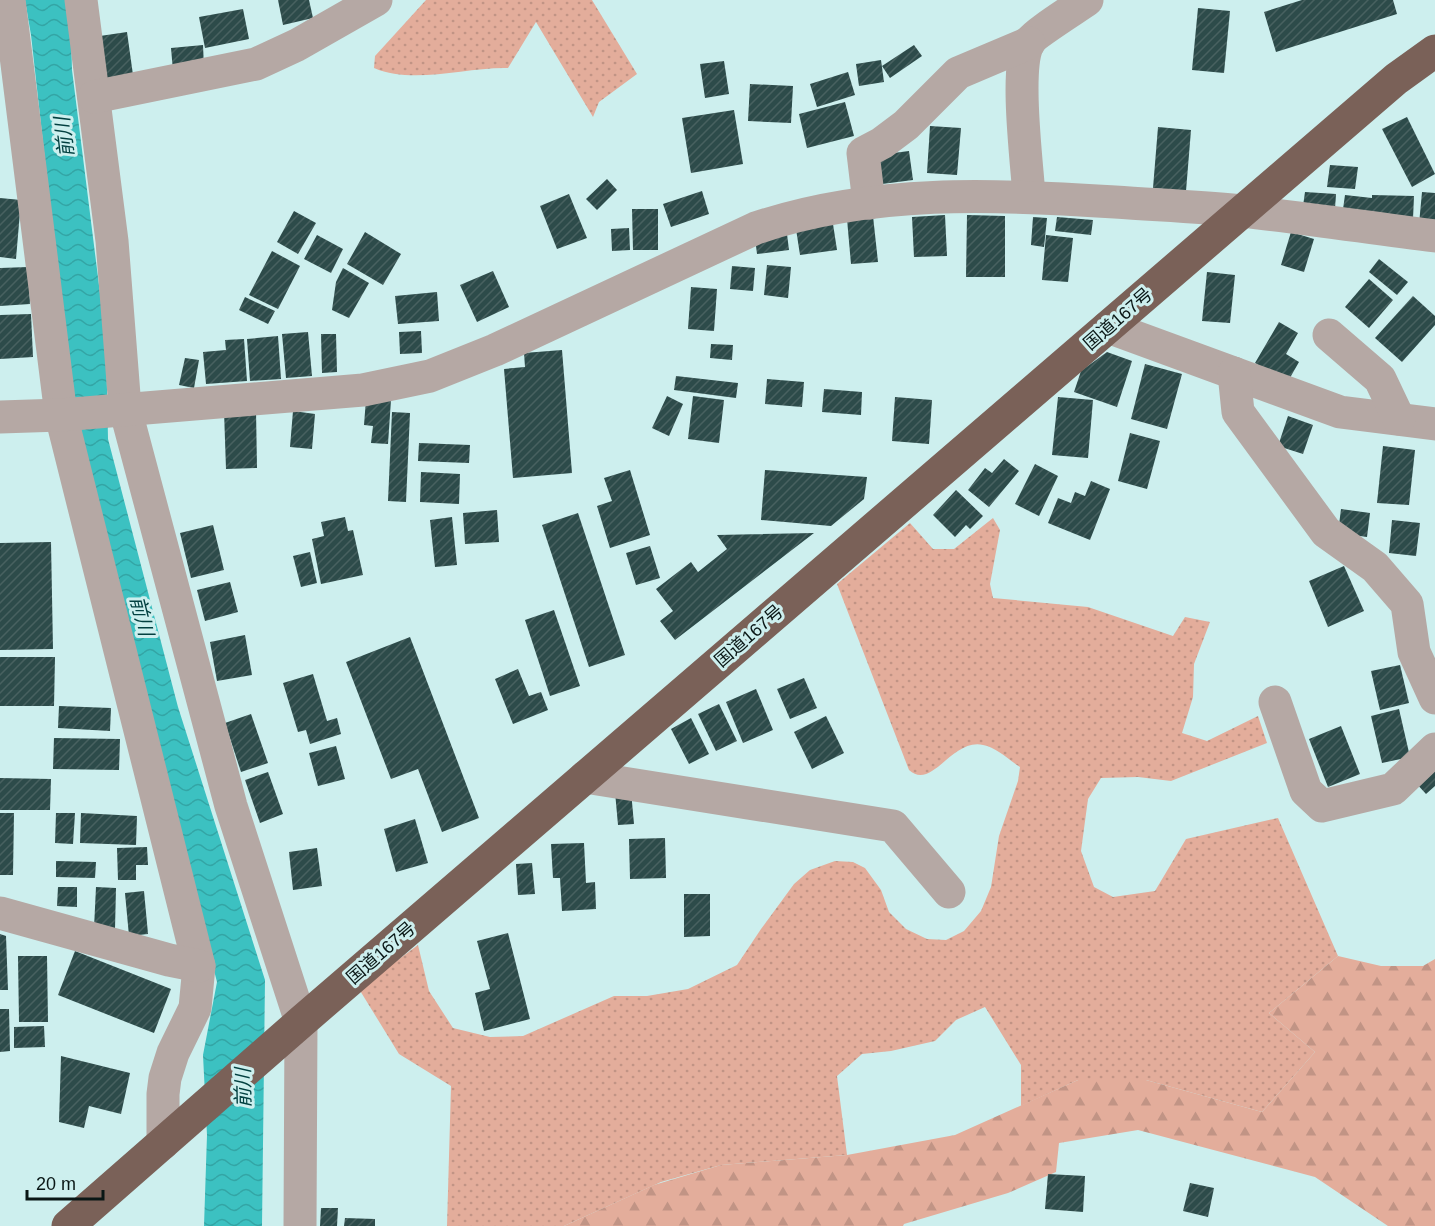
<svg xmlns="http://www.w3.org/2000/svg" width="1435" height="1226" viewBox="0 0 1435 1226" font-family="Helvetica,'Noto Sans JP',sans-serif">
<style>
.grass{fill:url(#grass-dots)}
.forest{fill:url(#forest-firs)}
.water{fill:url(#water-waves)}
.building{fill:url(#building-hatch)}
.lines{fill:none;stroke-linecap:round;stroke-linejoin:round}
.minor{stroke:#b5a8a4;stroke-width:33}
.highway{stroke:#7a6158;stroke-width:33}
.labels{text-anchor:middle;stroke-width:6;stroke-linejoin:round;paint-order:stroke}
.street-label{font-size:18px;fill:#091615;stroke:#cdefee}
.water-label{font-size:20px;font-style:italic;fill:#024040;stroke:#cdefee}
</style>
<defs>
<pattern id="grass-dots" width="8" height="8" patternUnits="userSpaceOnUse" patternTransform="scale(1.5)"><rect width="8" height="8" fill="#e3ad9b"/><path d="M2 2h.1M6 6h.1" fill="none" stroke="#c19485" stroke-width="1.8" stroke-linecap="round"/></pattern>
<pattern id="forest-firs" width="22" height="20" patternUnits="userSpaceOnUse" patternTransform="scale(1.5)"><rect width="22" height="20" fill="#e3ad9b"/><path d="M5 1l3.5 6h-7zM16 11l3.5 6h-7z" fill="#c19485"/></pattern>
<pattern id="water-waves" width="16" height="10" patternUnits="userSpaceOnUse" patternTransform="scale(1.5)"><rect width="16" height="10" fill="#3cc1c1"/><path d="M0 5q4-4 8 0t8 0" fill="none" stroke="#33a5a5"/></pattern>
<pattern id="building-hatch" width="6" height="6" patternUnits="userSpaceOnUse" patternTransform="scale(1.5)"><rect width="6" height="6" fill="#2d4b4a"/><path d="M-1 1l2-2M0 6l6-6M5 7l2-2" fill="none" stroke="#486160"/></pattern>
</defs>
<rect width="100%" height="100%" fill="#cdefee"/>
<!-- grass -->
<g class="grass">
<path d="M 426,0 L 592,0 L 637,74 L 599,102 L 593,117 L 536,22 L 508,68 C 465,67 414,85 374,68 L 375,56 Z"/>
<path d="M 993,518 L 1000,530 L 990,584 L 993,598 L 1088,607 L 1173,636 L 1185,617 L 1210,622 L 1194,664 L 1193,697 L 1182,733 L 1207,741 L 1258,716 L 1267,743 L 1171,781 L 1138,777 L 1101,778 L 1088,799 L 1081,851 L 1094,887 L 1113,897 L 1155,891 L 1186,839 L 1278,818 L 1338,956 L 1269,1013 L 1315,1052 L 1262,1112 L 1146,1080 L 1078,1080 L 1021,1106 L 1021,1065 L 985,1007 L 956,1020 L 935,1041 L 891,1051 L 862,1054 L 837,1076 L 847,1155 L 721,1165 L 661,1182 L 564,1226 L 447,1226 L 451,1086 L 399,1054 L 359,989 L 418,945 L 429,991 L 453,1028 L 490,1037 L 523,1036 L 614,996 L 647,996 L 688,989 L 737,965 L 761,929 L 794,884 L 810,870 L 835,861 L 853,862 L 865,868 L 881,890 L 889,912 L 906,929 L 927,939 L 946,940 L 964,931 L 981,911 L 991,887 L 999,836 L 1018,781 L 1020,767 C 1009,760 996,747 983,745 C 952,738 932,791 909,770 L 837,584 L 910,523 L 933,549 L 954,549 Z"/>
</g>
<!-- forest -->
<polygon class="forest" points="1338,956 1381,966 1423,966 1435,959 1435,1226 1388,1226 1315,1177 1138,1130 1059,1143 1056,1172 1008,1193 904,1224 903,1226 564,1226 654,1185 721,1165 847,1155 955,1135 1078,1080 1146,1080 1262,1112 1315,1052 1269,1013"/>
<!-- water -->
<polygon class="water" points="25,0 70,0 72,70 106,341 108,439 178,707 265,980 262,1226 204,1226 207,1135 203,1055 217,982 84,462 64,330 31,35"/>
<!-- building -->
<g class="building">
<polygon points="278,0 309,0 313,18 283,25"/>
<polygon points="1302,0 1393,0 1397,14 1276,52 1264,12"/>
<polygon points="1198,8 1230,11 1224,73 1192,70"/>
<polygon points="243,9 249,39 205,48 199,17"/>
<polygon points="127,32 133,75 106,79 100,36"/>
<polygon points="203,45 204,68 173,71 171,48"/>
<polygon points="914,45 922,56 890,78 882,66"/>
<polygon points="881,60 884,82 859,86 856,64"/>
<polygon points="724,61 729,94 705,98 700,64"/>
<polygon points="848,72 855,95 817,107 810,84"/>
<polygon points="750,84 793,86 791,123 748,121"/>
<polygon points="845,102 854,136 807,148 799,114"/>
<polygon points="734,110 743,164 691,173 682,118"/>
<polygon points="1407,117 1435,174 1412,187 1382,129"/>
<polygon points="930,126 961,128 957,175 927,173"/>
<polygon points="1158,127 1191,130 1186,191 1153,188"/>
<polygon points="909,151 913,180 882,184 878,155"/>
<polygon points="1330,165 1358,167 1355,189 1327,187"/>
<polygon points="607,179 617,190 597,210 586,199"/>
<polygon points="702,191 709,214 671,227 663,204"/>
<polygon points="1305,192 1336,194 1335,209 1303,206"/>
<polygon points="1422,192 1435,193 1435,226 1419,224"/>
<polygon points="569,194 587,238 557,249 540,206"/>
<polygon points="1345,195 1372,198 1372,195 1414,196 1413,219 1343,209"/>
<polygon points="0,198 21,200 16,259 0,257"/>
<polygon points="632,209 658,209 658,250 633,250"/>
<polygon points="294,211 316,223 298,254 277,242"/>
<polygon points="945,215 947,256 914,257 912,217"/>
<polygon points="967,215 1005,216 1005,277 966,277"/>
<polygon points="873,216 878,262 851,264 847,219"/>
<polygon points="1033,217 1047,218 1044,247 1031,245"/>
<polygon points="1057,217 1093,220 1091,235 1055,231"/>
<polygon points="833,224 837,250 800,255 796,229"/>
<polygon points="629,228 630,250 612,251 611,229"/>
<polygon points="365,232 401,254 383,285 347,264"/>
<polygon points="1291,232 1314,239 1304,272 1281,265"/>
<polygon points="787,234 789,250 757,254 755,238"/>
<polygon points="317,235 343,249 331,273 304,259"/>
<polygon points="1046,235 1073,238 1068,282 1042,280"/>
<polygon points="272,251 300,266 278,309 249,295"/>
<polygon points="1379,259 1408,282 1397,295 1369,272"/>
<polygon points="767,265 791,267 788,298 764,295"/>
<polygon points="732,266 755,268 753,291 730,289"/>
<polygon points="28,267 30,304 0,306 0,268"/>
<polygon points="343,268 369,283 349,318 332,310 336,282"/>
<polygon points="493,271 509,307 477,322 460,285"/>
<polygon points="1207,272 1235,275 1230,323 1202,321"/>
<polygon points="1369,279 1393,300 1369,328 1345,307"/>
<polygon points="691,287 717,289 714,331 688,329"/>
<polygon points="437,292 439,321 398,324 395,296"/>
<polygon points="1413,296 1435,316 1435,325 1402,362 1375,338"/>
<polygon points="245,297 275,311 268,324 239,310"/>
<polygon points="31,314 33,357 0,359 0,315"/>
<polygon points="1279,322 1298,333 1286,354 1299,362 1287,383 1255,363"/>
<polygon points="421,331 422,353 400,354 399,332"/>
<polygon points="308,332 312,376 286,378 282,334"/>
<polygon points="321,334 336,334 337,372 322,373"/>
<polygon points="278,336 281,379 250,381 247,339"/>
<polygon points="244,339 247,381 206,384 203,352 226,350 225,340"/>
<polygon points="711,344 733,345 732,360 710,358"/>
<polygon points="562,350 572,473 513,478 504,369 525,367 524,353"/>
<polygon points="1107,352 1132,361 1117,407 1074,392 1081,371"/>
<polygon points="185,358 199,360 194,388 179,385"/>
<polygon points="1145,364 1182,374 1167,429 1131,419"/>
<polygon points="676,376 738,383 736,398 674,390"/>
<polygon points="767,379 804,382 802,407 765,404"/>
<polygon points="824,389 862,392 861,415 822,412"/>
<polygon points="667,396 683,404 669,436 652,428"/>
<polygon points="693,396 724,400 719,443 688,439"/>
<polygon points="895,397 932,400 929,444 892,441"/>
<polygon points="1058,397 1093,400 1088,458 1052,455"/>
<polygon points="366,399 391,400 388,444 371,443 373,426 364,425"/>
<polygon points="256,410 257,468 226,469 224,411"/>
<polygon points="293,411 315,414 312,449 290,447"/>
<polygon points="392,412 410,413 406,502 388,501"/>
<polygon points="1288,416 1313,425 1303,454 1278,446"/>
<polygon points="1130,433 1160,441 1147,489 1118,481"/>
<polygon points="419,443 470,445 469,463 418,461"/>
<polygon points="1383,446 1415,450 1409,505 1377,503"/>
<polygon points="1004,459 1019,471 989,507 968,490 985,468 992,473"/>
<polygon points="1035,464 1058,476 1039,516 1015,504"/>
<polygon points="630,470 650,535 610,548 597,506 612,501 604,478"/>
<polygon points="765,470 867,477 864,499 831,526 761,520"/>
<polygon points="421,472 460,474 459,504 420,502"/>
<polygon points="1091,481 1110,489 1090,540 1048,523 1058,498 1071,503 1075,492 1085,496"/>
<polygon points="956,490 983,516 970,529 966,525 955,537 933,515"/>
<polygon points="1341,509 1370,513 1367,537 1338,533"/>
<polygon points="497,510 499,542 465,544 463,513"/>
<polygon points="578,513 625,655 589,667 542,525"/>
<polygon points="345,517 348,531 353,530 363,575 321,584 312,539 324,536 321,522"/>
<polygon points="452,517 457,565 435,567 430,520"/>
<polygon points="1392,520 1420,523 1416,556 1389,553"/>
<polygon points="213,525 224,570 191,578 180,533"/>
<polygon points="814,533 675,640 660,621 673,611 656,589 691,562 698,572 727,549 717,535"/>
<polygon points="51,542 53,649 0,650 0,543"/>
<polygon points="650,546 660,578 636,585 626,553"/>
<polygon points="310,552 317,583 301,587 293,556"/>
<polygon points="1344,566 1364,611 1328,627 1309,581"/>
<polygon points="230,582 238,612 205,621 197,590"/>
<polygon points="554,610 580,686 550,696 525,620"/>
<polygon points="245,635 252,675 217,681 210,642"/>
<polygon points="410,637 479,818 442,832 418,769 391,779 346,662"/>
<polygon points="0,657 55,657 54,706 0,706"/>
<polygon points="1400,665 1409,703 1380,710 1371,671"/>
<polygon points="518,669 529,696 541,692 548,710 513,724 495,679"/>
<polygon points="313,674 327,721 337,718 341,734 310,744 306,730 298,732 283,683"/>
<polygon points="804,678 817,708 790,719 777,689"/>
<polygon points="756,689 773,730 743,743 726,702"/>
<polygon points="719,704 737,741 716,751 698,714"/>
<polygon points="59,706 111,708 110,731 58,728"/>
<polygon points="1399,709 1410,757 1382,763 1371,716"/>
<polygon points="251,714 268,763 241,772 225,723"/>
<polygon points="826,716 844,753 812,769 794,732"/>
<polygon points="691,718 709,754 689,764 671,729"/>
<polygon points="1341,726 1360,774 1328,787 1309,739"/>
<polygon points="54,738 120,739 119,770 53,769"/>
<polygon points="336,746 345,779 318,786 309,753"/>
<polygon points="1435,763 1435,786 1426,794 1415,782"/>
<polygon points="268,772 283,814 260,823 245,780"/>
<polygon points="0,778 51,779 50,810 0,810"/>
<polygon points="631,791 634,824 618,825 615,792"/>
<polygon points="0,813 14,813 13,875 0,875"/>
<polygon points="56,813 75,813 73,844 55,843"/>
<polygon points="81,813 137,816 136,845 80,843"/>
<polygon points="415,819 428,863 396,872 384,829"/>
<polygon points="665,838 666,878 630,879 629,839"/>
<polygon points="584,843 586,883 595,882 596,909 562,911 560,878 553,878 551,844"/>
<polygon points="147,847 148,865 136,865 136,880 118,880 117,848"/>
<polygon points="317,848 322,886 293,890 289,852"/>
<polygon points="56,861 96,862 95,878 56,877"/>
<polygon points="532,863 535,894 518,895 516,864"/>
<polygon points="58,887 77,887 77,907 57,906"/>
<polygon points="96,887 116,888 115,929 94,928"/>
<polygon points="144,891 148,934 129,936 125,893"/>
<polygon points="684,894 710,894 710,936 684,937"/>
<polygon points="508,933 530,1019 484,1031 475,993 490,989 477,941"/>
<polygon points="0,934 6,936 8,990 0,990"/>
<polygon points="75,951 171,989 154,1033 58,995"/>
<polygon points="18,956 47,956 48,1022 19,1022"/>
<polygon points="0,1009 9,1009 10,1051 0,1052"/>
<polygon points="44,1026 45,1047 14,1048 14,1027"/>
<polygon points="61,1056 130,1073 121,1114 89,1106 84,1128 59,1122"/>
<polygon points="1048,1174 1085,1176 1083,1212 1045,1209"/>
<polygon points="1190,1183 1214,1188 1208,1217 1183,1211"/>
<polygon points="321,1208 338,1208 337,1226 320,1226"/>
<polygon points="345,1218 375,1219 375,1226 344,1226"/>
</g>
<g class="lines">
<!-- minor -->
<g class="minor">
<polyline points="9,0 61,415 199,966 195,1008 173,1053 165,1078 163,1094 163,1143"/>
<polyline points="81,0 112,241 125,408 231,806 301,1022 300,1226"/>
<polyline points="94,97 256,64 297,45 376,0"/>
<path d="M 1029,196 C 1027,164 1015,70 1028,44 C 1032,35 1076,8 1087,0"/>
<polyline points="869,203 863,153 882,143 906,125 958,73 1029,43"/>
<polyline points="1108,327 1340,412 1435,424"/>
<polyline points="1329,335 1380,379 1399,419"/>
<polyline points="1234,373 1238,412 1326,532 1375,567 1407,604 1414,652 1435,698"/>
<path d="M 0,417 L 61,415 L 363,390 L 430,376 L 495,350 L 756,228 C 871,189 995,194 1115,202 C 1157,205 1200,207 1242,211 C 1306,218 1371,228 1435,236"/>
<polyline points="1275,702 1306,791 1322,806 1393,789 1435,749"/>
<polyline points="585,777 893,826 949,892"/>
<polyline points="0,913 169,960 199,966"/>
</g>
<!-- highway -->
<polyline class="highway" points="68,1226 301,1022 1396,79 1435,51"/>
</g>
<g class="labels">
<!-- street labels -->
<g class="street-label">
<text transform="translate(1118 319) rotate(-41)" y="6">国道167号</text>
<text transform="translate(749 636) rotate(-41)" y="6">国道167号</text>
<text transform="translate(381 953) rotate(-41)" y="6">国道167号</text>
</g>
<!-- water labels -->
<g class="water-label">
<text transform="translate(64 137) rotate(-97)" y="7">前川</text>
<text transform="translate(142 616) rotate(76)" y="7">前川</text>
<text transform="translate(243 1088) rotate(-91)" y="7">前川</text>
</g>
</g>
<!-- scale -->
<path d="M27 1190v9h76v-9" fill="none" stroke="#091615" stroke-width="3"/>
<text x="36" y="1190" font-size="18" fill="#091615" stroke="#cdefee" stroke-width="4.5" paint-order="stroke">20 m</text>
</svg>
